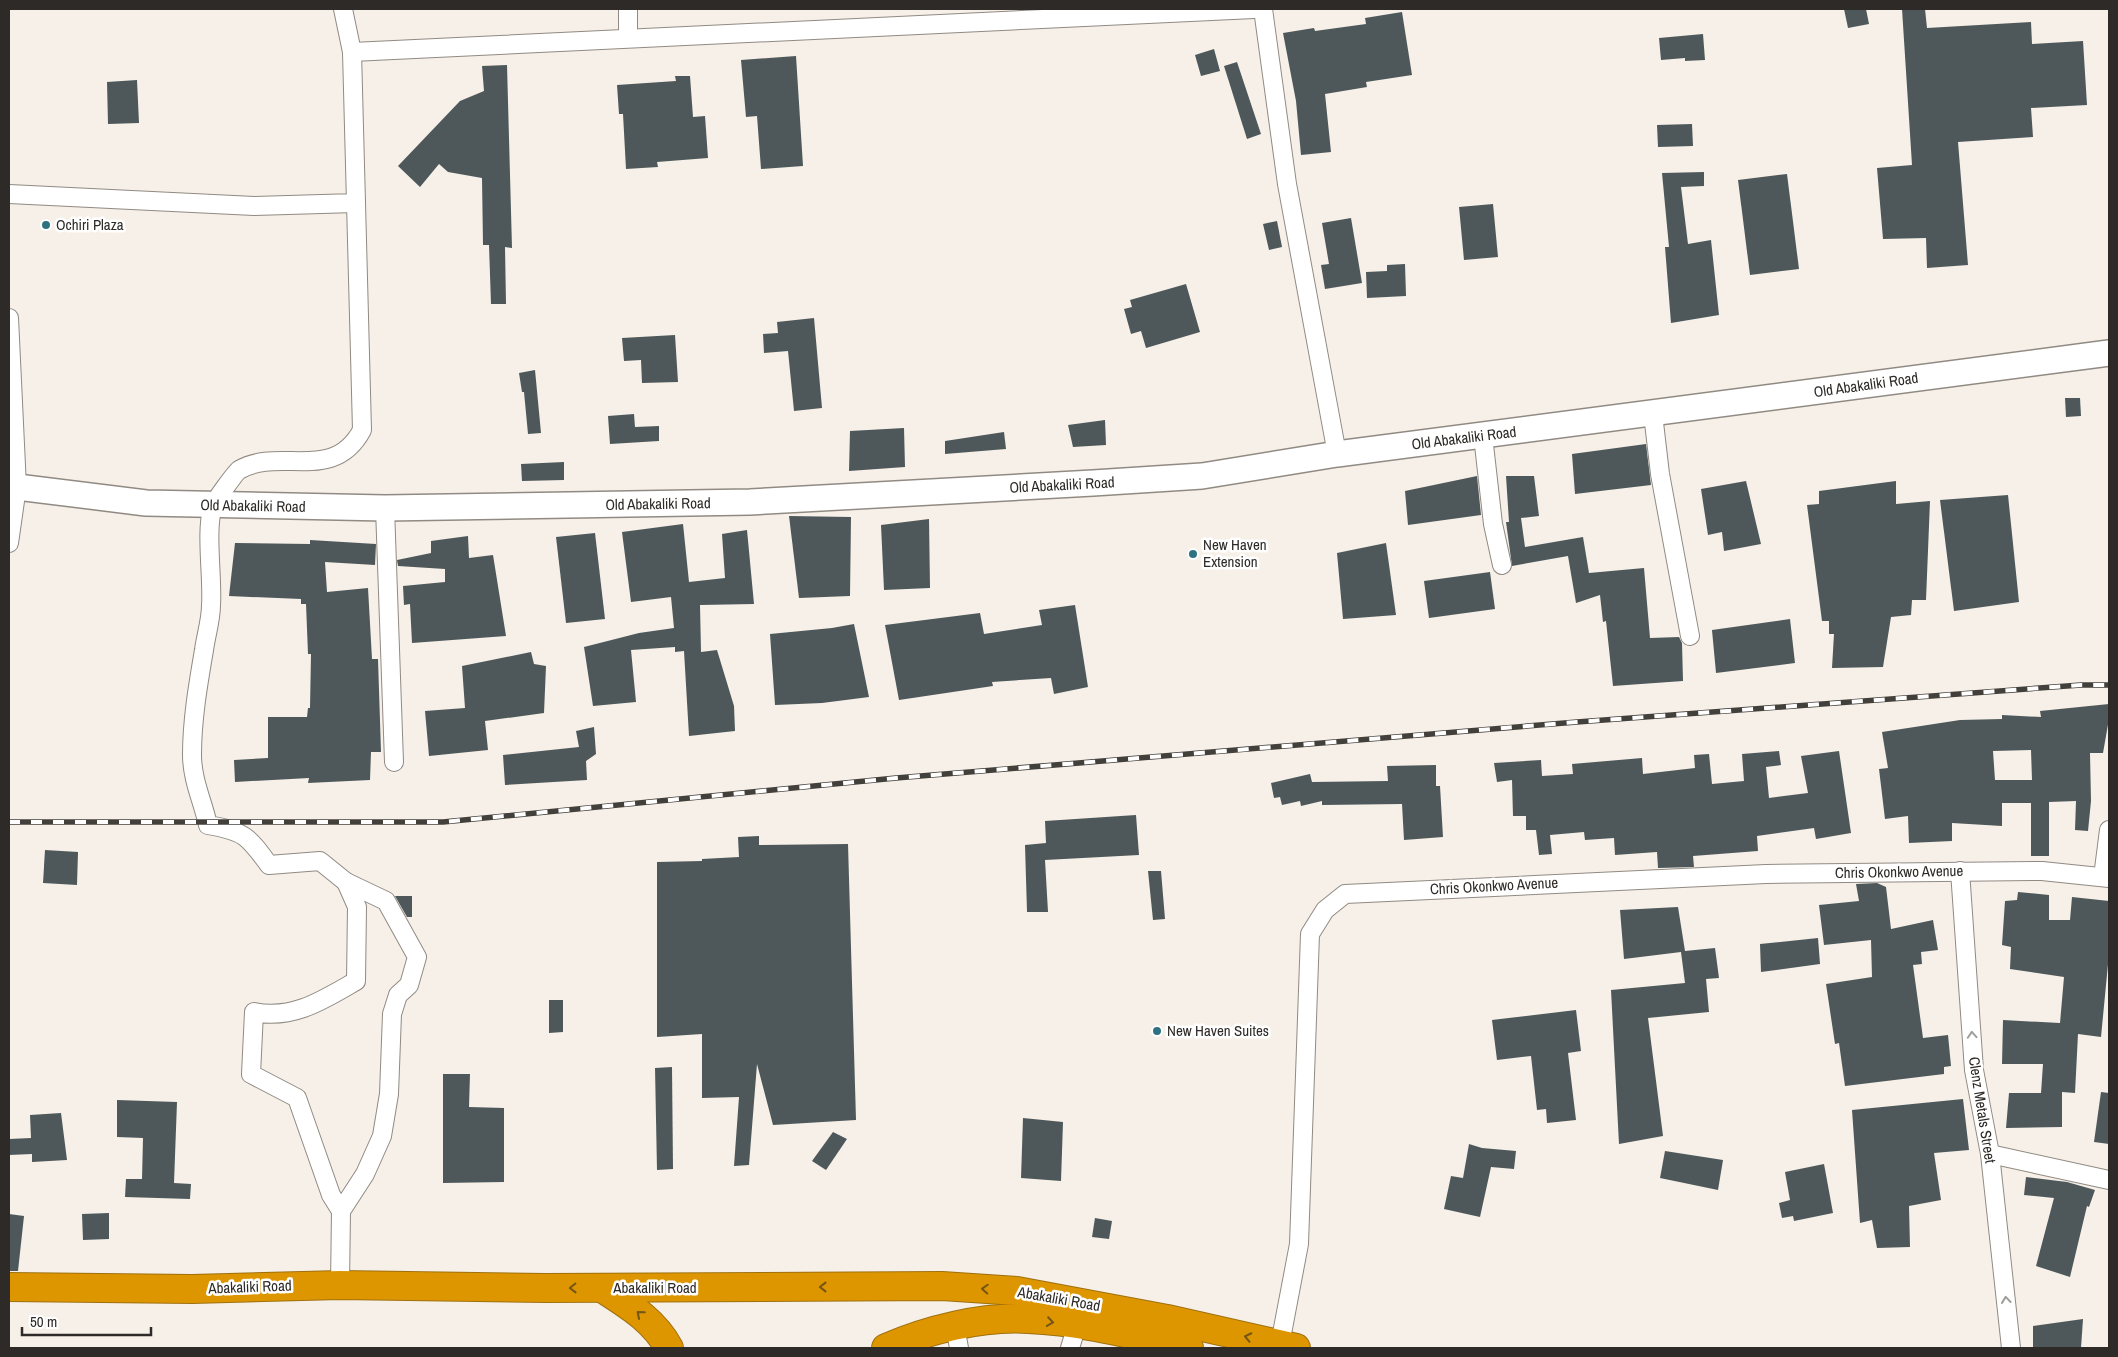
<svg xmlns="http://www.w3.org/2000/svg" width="2118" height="1357" viewBox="0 0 2118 1357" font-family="'Archivo Narrow',sans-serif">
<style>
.building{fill:#4e585a;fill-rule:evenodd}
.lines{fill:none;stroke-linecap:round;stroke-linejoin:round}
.street-casing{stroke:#908a83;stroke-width:20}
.secondary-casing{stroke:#908a83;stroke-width:28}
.highway-casing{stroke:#9f700e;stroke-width:30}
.street{stroke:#fff;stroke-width:18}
.secondary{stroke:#fff;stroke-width:25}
.highway{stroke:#dd9600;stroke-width:28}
.rail-casing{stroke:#43403c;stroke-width:5.5}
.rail{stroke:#fff;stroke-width:4;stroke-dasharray:11;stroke-linecap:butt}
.oneway{stroke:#a09f9e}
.oneway2{stroke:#735517}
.poi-dot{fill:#2e7282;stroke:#fff;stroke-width:2}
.labels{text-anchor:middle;stroke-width:5;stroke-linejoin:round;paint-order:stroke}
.poi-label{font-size:15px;fill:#2d2a27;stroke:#fff;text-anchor:start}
.street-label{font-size:15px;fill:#2d2a27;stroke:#fff}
</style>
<rect width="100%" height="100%" fill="#f6f0e8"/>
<!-- building -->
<g class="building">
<polygon points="1844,9 1866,9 1869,24 1848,28"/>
<polygon points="1902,9 1925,9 1927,28 2031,22 2032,44 2083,41 2087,105 2031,108 2033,137 1958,142 1968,265 1927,268 1926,238 1883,239 1877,168 1912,165"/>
<polygon points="1402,12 1412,75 1366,82 1367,87 1325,94 1331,152 1301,155 1296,101 1283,33 1314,28 1315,31 1366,24 1365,18"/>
<polygon points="1703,34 1705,60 1685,61 1685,58 1661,60 1659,38"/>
<polygon points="1214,49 1220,71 1201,76 1195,55"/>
<polygon points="796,56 803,166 761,169 757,116 746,117 741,60"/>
<polygon points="1237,62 1261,134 1247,139 1224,66"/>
<polygon points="507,65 512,248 505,247 506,304 491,304 489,245 483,245 482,178 448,172 439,164 420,187 398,166 460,101 484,91 482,66"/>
<polygon points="675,76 690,76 693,117 705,116 708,158 657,162 658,167 626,169 623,114 619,114 617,85 676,81"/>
<polygon points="137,80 139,123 108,124 107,82"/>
<polygon points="1692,124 1693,146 1658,147 1657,125"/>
<polygon points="1704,172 1704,186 1681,187 1688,244 1711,240 1719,315 1671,323 1665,247 1669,247 1662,173"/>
<polygon points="1787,174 1799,269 1750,275 1738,180"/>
<polygon points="1493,204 1498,257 1464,260 1459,207"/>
<polygon points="1351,218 1362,283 1325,289 1321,265 1329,264 1322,223"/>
<polygon points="1277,221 1282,247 1269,250 1263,224"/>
<polygon points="1405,264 1406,296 1367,298 1366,272 1387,271 1387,265"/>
<polygon points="1186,284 1200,332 1146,348 1141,331 1131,334 1124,309 1132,307 1130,300"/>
<polygon points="814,318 822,408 794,411 788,351 764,353 763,334 778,333 777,322"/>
<polygon points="675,335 678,382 642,383 641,360 624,361 622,338"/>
<polygon points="535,370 541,433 528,434 524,392 522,392 519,373"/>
<polygon points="2065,398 2080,398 2081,416 2066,417"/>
<polygon points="634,414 635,427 659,426 659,441 610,444 608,416"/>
<polygon points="1105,420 1106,445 1073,447 1068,425"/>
<polygon points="904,428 905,467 849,471 850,431"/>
<polygon points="1004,432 1006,449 945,454 945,441"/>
<polygon points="1646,444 1651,485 1575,494 1572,454"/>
<polygon points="564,462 564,480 522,481 521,464"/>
<polygon points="1477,476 1481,515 1408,525 1405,491"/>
<polygon points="1506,476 1534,476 1539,516 1521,518 1525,547 1583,537 1589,573 1644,568 1650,638 1679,637 1682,643 1683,681 1613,686 1606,621 1603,622 1600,595 1576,603 1568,556 1512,566 1506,522 1509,522"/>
<polygon points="1746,481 1761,544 1724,551 1722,532 1708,535 1701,489"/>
<polygon points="1896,481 1896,504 1930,501 1926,600 1912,600 1911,615 1891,617 1883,667 1832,668 1834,634 1829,634 1829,621 1822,621 1807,505 1819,504 1819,491"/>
<polygon points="2008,495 2019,602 1954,611 1940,500"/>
<polygon points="789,516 851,517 850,596 799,598"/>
<polygon points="929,519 930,588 884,590 881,525"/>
<polygon points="683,524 689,582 725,578 722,534 747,530 754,604 700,605 701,652 717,650 734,706 735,731 689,736 684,651 675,652 675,647 631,650 636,702 593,706 584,647 639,633 674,628 671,597 631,602 622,532"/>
<polygon points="595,533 605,619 566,623 556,537"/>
<polygon points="468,536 469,558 493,555 506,636 412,643 410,604 404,605 403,586 445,582 445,569 398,566 397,560 431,553 431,541"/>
<polygon points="310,540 376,544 375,565 325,562 327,592 368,588 372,659 378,659 381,752 371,752 370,780 308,783 309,778 235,782 234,760 268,758 268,717 307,717 308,708 310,708 311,654 308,654 306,604 301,604 301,599 229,596 235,543 310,544"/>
<polygon points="1386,543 1396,615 1343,619 1337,553"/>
<polygon points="1490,572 1495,609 1429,618 1424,581"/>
<polygon points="1075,605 1088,687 1054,694 1051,678 992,682 993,686 899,700 885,625 980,613 984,634 1042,625 1039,610"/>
<polygon points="1790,619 1795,663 1716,673 1712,630"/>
<polygon points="854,624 869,697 822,703 775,705 770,634 832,628"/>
<polygon points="531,652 534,664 546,666 544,713 485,721 488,750 429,756 425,711 465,708 462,666"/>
<path d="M 2109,704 L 2109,719 L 2103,753 L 2090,753 L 2091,801 L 2088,831 L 2075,830 L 2076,801 L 2049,802 L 2049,856 L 2031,856 L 2031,803 L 2002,803 L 2002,826 L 1952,823 L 1952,841 L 1909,843 L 1908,816 L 1885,819 L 1879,769 L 1888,768 L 1882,732 L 1960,720 L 2002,719 L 2002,715 L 2041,717 L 2040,711 ZM 2031,750 L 2032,780 L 1995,780 L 1993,751 Z"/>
<polygon points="594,727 596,754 586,761 587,780 505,785 503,755 579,747 576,731"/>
<polygon points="1779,751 1781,765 1766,767 1769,798 1808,793 1801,756 1839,751 1851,833 1816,839 1814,828 1757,836 1758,851 1693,856 1694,867 1658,868 1657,852 1615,855 1614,838 1585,840 1584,832 1550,835 1552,854 1539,855 1536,830 1526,830 1526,816 1513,816 1512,780 1497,782 1494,763 1541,760 1542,776 1573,774 1572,764 1642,758 1643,774 1695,768 1694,755 1709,754 1712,784 1744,781 1742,754"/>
<polygon points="1436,765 1436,786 1440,786 1443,837 1404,840 1402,804 1322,805 1322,801 1301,806 1300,801 1282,805 1280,797 1274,798 1271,783 1310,774 1312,782 1388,781 1387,766"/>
<polygon points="1136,815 1139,855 1045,860 1048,912 1027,912 1025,845 1046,843 1045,821"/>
<polygon points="759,836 759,845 848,844 856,1120 773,1125 757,1064 749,1165 734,1166 739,1097 702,1098 702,1034 657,1037 657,862 702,861 702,859 739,857 738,837"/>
<polygon points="45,850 78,852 77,885 43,883"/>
<polygon points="1148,871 1161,871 1165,919 1153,920"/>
<polygon points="1877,883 1886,887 1891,929 1933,920 1938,950 1921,952 1922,964 1913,965 1923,1038 1948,1035 1951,1066 1944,1067 1944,1074 1845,1086 1839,1043 1835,1044 1826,984 1872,977 1871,940 1824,945 1819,905 1859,901 1856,884"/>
<polygon points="2018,892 2049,895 2049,920 2070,920 2072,897 2109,901 2109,954 2101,1037 2078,1034 2075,1093 2062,1092 2062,1127 2006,1128 2009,1093 2041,1093 2043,1064 2002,1064 2003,1020 2060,1023 2064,977 2010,969 2011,947 2002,945 2005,901 2017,900"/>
<polygon points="395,896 412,896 412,917 407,917"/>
<polygon points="1678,907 1685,951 1715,948 1719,978 1706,979 1709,1012 1648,1018 1663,1136 1619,1144 1611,990 1685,983 1681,952 1624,959 1620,910"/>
<polygon points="1818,938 1820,964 1761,972 1760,944"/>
<polygon points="549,1000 563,1000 563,1032 549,1033"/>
<polygon points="1576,1010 1581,1051 1568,1053 1576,1120 1547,1123 1546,1109 1537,1110 1531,1056 1497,1060 1492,1020"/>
<polygon points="672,1067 673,1169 657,1170 655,1068"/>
<polygon points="443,1074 470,1074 469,1107 504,1108 504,1182 443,1183"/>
<polygon points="2101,1092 2109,1093 2109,1144 2094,1142"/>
<polygon points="1963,1099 1969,1150 1934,1153 1941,1200 1909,1206 1910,1247 1877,1248 1872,1220 1860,1223 1852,1110"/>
<polygon points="117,1100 177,1102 174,1183 191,1184 190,1199 125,1197 126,1179 142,1179 143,1138 117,1137"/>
<polygon points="61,1113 67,1160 32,1162 32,1154 9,1155 9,1139 31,1138 30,1115"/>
<polygon points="1023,1118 1063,1122 1061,1181 1021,1178"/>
<polygon points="833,1132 847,1139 826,1170 812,1161"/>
<polygon points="1469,1144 1482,1148 1516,1151 1514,1169 1491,1167 1480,1217 1444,1209 1451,1176 1463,1178"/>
<polygon points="1665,1151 1723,1160 1718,1190 1660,1178"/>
<polygon points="1824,1164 1833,1213 1794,1221 1793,1216 1782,1218 1779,1203 1790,1200 1785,1172"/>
<polygon points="2026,1177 2067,1182 2095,1190 2089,1207 2087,1206 2070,1277 2036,1266 2054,1198 2024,1195"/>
<polygon points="109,1213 109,1239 83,1240 82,1214"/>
<polygon points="9,1214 24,1216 18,1271 9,1271"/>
<polygon points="1095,1218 1112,1221 1109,1239 1092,1237"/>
<polygon points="2083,1319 2081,1348 2033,1348 2033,1326"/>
</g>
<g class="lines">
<!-- street casing -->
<g class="street-casing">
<g id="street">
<polyline points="628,9 628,38"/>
<polyline points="1263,9 1287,184 1337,454"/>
<polyline points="352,52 1254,9"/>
<polyline points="9,194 254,206 356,203 352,52 343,9"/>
<polyline points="9,318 17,487 9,543"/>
<polyline points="1653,414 1660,474 1690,636"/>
<polyline points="1483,436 1493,524 1502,565"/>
<polyline points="385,508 394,762"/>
<polyline points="1960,871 1974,1070 1990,1154 2011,1348"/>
<polyline points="2103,877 2109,830"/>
<path d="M 346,882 L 320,861 L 269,865 C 248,836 244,831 208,825 C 203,802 192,780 192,755 C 192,720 198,685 204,650 C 206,635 211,620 211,605 C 213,578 205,531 213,506 C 214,502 236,472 239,470 C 280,446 333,484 362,430 L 356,203"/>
<polyline points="1990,1154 2109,1180"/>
<path d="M 340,1285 L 341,1211 L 331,1195 L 297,1098 L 251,1074 L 254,1012 C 293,1020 323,1000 356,981 L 357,907 L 346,882 L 386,901 L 417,957 L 409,985 L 398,995 L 392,1014 L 389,1094 L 382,1136 L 365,1174 L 341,1211"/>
<polyline points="955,1326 959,1348"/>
<polyline points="1280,1344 1299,1244 1310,934 1325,910 1345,894 1766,874 2042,871 2109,878"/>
<polyline points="1070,1348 1077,1325"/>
</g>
</g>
<!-- secondary casing -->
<g class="secondary-casing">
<polyline id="secondary" points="9,486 146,503 385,508 750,502 1093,483 1202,476 1337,454 2109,353"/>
</g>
<!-- highway casing -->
<g class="highway-casing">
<g id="highway">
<polyline points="9,1287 192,1289 340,1285 546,1288 942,1286 1017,1291 1167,1319 1296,1348"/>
<path d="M 602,1288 C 628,1305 654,1320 669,1348"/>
<path d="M 886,1348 C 927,1330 982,1316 1028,1319 C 1082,1321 1137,1336 1189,1348"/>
</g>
</g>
<!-- street -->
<use href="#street" class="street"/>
<!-- secondary -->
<use href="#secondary" class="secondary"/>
<!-- highway -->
<use href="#highway" class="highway"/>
<!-- rail casing -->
<g class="rail-casing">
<polyline id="rail" points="9,822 443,822 896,778 1577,722 2081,685 2109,685"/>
</g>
<!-- rail -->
<use href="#rail" class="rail"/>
</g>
<!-- one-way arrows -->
<defs><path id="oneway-chevron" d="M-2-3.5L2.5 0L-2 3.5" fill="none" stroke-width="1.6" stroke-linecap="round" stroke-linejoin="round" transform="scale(1.25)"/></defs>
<g class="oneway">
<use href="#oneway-chevron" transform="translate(1972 1035) rotate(-94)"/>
<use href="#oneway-chevron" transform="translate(2006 1300) rotate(-96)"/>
</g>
<g class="oneway2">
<use href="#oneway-chevron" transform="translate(823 1287) rotate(180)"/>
<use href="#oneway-chevron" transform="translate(573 1288) rotate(179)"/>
<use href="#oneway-chevron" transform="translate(985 1289) rotate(-177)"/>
<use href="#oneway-chevron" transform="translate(640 1314) rotate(-139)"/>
<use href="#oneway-chevron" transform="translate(1050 1322) rotate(8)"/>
<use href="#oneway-chevron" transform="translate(1248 1337) rotate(-168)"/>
</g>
<!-- markers -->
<g class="poi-dot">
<circle cx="46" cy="225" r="5"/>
<circle cx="1193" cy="554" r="5"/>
<circle cx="1157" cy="1031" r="5"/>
</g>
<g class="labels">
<!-- poi labels -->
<g class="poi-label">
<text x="56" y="230">Ochiri Plaza</text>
<text x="1203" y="550">New Haven<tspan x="1203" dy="17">Extension</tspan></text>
<text x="1167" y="1036">New Haven Suites</text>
</g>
<!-- street labels -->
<g class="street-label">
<text transform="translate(1866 385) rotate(-8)" y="5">Old Abakaliki Road</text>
<text transform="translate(1464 438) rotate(-7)" y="5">Old Abakaliki Road</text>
<text transform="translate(1062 485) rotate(-3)" y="5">Old Abakaliki Road</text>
<text transform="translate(658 504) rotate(-1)" y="5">Old Abakaliki Road</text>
<text transform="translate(253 506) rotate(1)" y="5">Old Abakaliki Road</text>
<text transform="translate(1899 872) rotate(-1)" y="5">Chris Okonkwo Avenue</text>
<text transform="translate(1494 886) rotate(-3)" y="5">Chris Okonkwo Avenue</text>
<text transform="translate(1982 1110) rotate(81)" y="5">Clenz Metals Street</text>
<text transform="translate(250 1287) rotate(-2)" y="5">Abakaliki Road</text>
<text x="655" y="1293">Abakaliki Road</text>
<text transform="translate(1059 1299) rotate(10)" y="5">Abakaliki Road</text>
</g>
</g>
<!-- border -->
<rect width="2118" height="1357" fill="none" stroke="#2d2a27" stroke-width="20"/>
<!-- scale -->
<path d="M22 1327v8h129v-8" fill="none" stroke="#2d2a27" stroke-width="2.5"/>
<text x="30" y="1327" font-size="15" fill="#2d2a27" stroke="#ffffff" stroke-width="4" paint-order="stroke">50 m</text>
</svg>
